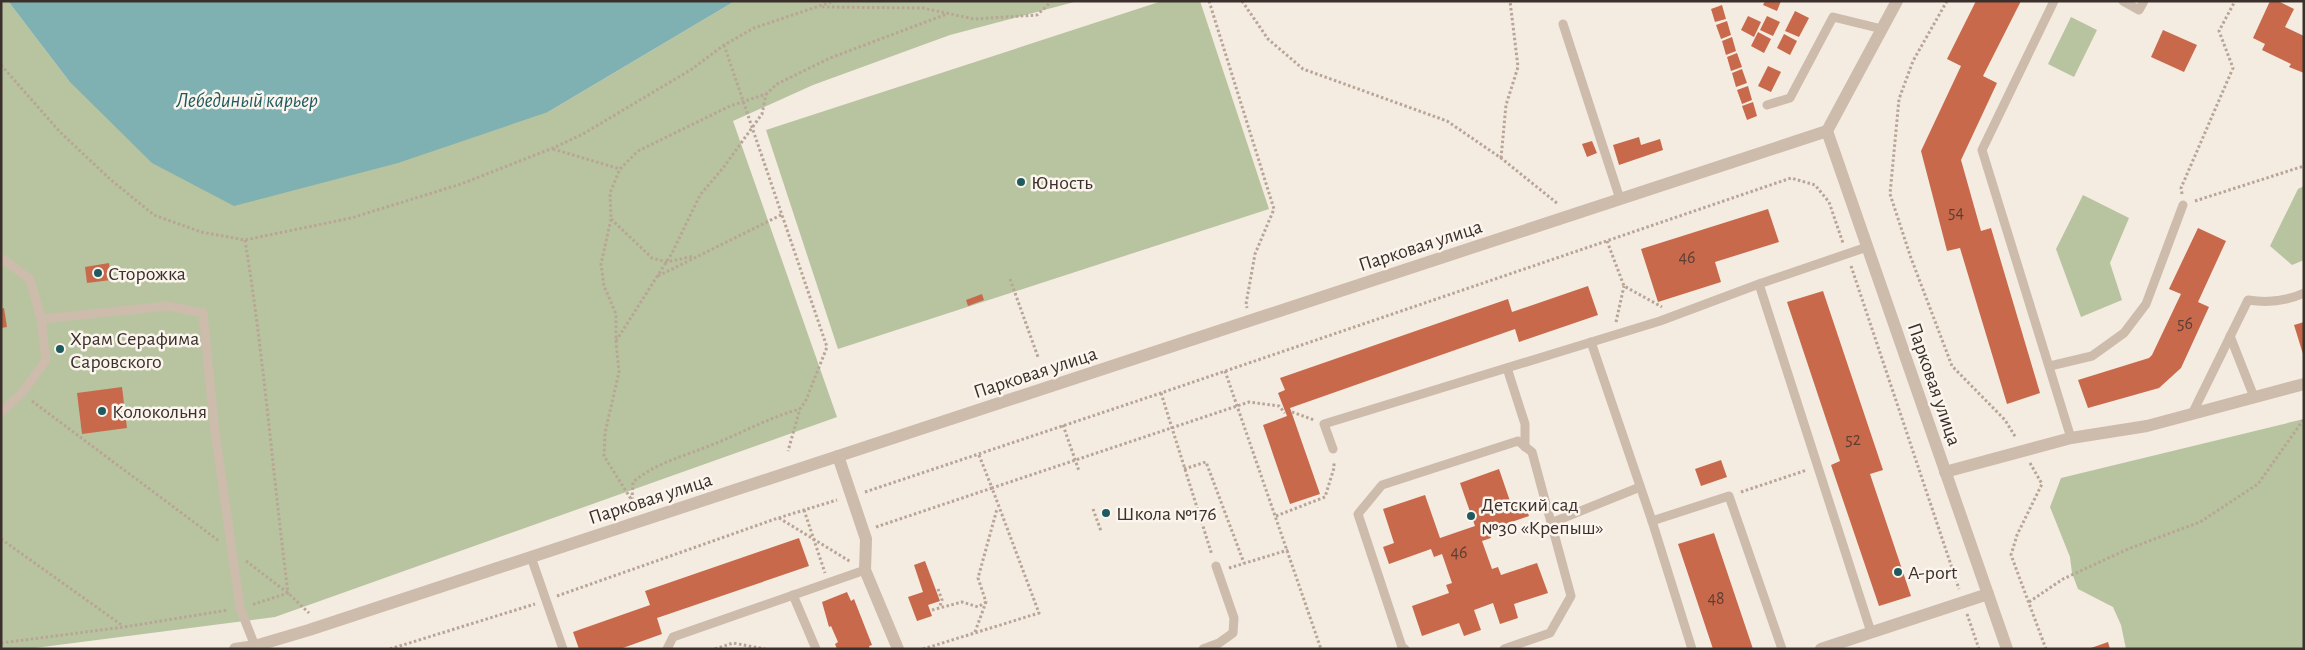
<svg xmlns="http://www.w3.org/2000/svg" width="2305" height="650" viewBox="0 0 2305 650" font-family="'Alegreya Sans',sans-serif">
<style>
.green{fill:#b8c4a0}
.water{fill:#7fb0b2}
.building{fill:#c8694b}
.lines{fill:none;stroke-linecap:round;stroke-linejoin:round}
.path{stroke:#b9a596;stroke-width:3;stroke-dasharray:2.5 2.5;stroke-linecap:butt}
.service{stroke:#cdbbac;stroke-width:9}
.minor{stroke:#cdbbac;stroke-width:12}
.tertiary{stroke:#cdbbac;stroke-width:12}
.poi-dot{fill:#1f5a5e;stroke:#fbf5ee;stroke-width:2}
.labels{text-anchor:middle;stroke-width:5;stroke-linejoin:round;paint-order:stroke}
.number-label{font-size:18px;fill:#5e3e33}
.poi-label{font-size:20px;fill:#3b302b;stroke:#fbf5ee;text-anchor:start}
.street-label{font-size:20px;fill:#3b302b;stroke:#fbf5ee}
.water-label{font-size:21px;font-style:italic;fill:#1f5a5e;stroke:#fbf5ee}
</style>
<rect width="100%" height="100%" fill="#f4ebe1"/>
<!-- green -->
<g class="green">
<polygon points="1,1 8,1 69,81 548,112 735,1 1078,1 950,35 813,85 733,121 837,417 275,617 27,649 1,649"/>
<polygon points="1162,1 1200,1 1269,209 838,349 766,130"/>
<polygon points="2071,17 2097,30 2074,77 2048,64"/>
<polygon points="2304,186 2304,260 2292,265 2270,246 2298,189"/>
<polygon points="2083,195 2129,218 2110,263 2122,300 2081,317 2056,249"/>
<polygon points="2304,419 2304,649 2126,649 2121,625 2113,607 2078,589 2072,573 2070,557 2050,507 2061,478"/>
</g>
<!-- water -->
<polygon class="water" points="8,1 735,1 548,112 398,163 234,206 152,163 69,81"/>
<!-- building -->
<g class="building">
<polygon points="1765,1 1781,1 1777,11 1763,5"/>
<polygon points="1976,1 2021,1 1983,76 1997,83 1961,160 1981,231 1991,228 2040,393 2007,404 1960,248 1947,251 1921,151 1961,66 1947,59"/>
<polygon points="2270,1 2278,1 2294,9 2285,27 2304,36 2304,73 2289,67 2291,64 2262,50 2265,44 2253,38"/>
<polygon points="1722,5 1726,19 1715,22 1711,9"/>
<polygon points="1795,11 1809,18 1799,37 1785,31"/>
<polygon points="1748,16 1761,22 1754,37 1741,30"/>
<polygon points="1767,16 1780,22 1773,36 1760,30"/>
<polygon points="1727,21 1731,35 1721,39 1716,25"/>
<polygon points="2163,30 2197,45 2184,72 2151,57"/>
<polygon points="1758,32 1771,39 1764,53 1751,46"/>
<polygon points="1784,34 1797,41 1790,55 1777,48"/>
<polygon points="1732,37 1736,51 1726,55 1722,41"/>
<polygon points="1737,53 1742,67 1731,71 1727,57"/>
<polygon points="1768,66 1781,72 1771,92 1758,86"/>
<polygon points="1742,69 1747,83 1736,87 1732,73"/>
<polygon points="1748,86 1752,100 1742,104 1737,90"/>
<polygon points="1753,102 1757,116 1747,120 1742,106"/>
<polygon points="1639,137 1641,145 1660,139 1663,150 1619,165 1613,145"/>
<polygon points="1592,141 1597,153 1587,157 1582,144"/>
<polygon points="1768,209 1779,242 1715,262 1721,282 1658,302 1641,249"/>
<polygon points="2198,228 2226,241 2198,302 2209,307 2181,368 2159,388 2088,408 2078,380 2149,358 2152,355 2181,294 2169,289"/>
<polygon points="109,263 111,280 87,283 85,267"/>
<polygon points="1588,286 1598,315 1519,342 1515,329 1290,408 1320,494 1290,504 1263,425 1287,416 1278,393 1285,390 1280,378 1508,299 1512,312"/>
<polygon points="1823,291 1883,470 1870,474 1911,596 1879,606 1831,465 1840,461 1787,302"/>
<polygon points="982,294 984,300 968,306 966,300"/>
<polygon points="4,308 7,327 1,328 1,309"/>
<polygon points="2304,322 2304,354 2303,354 2294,325"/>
<polygon points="122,387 127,428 82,434 77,393"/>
<polygon points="1721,460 1727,477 1701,486 1695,469"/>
<polygon points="1499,469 1511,504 1523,500 1529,516 1488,530 1491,538 1482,541 1492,569 1498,567 1501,575 1537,563 1548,593 1514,604 1518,618 1500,624 1493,603 1474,610 1481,630 1464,636 1459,623 1422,636 1412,606 1449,593 1446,585 1452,583 1442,554 1434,557 1431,549 1389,564 1383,547 1394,543 1383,509 1425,495 1440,538 1475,526 1460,483"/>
<polygon points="1714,533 1753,649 1713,649 1678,544"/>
<polygon points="799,538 809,566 657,618 662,634 620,649 579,649 573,632 650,605 645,591"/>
<polygon points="925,561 940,601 928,605 932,616 917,621 908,597 923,592 914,565"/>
<polygon points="847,592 851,601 854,599 872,645 869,646 870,649 837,649 835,644 838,642 831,626 829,627 822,602"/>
<polygon points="2108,642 2110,649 2091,649 2091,648"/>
</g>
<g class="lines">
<!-- path -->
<g class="path">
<polyline points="1209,1 1274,209 1255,254 1246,304 1247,308"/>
<polyline points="1242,1 1268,39 1303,69 1447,121 1501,158 1558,204"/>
<polyline points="1947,1 1913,61 1899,99 1890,194 1911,258 1952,366 2005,420 2016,438"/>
<polyline points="822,7 923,8 974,19 1037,15 1052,1"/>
<polyline points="724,45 827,347 806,400 800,409 788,451"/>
<polyline points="1,65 60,132 111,180 154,215 201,232 245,240 351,218 461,184 553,148 583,134 692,69 724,45 754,28 834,1"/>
<polyline points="553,149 620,169"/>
<polyline points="1501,158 1506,105 1518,67 1510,1"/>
<polyline points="2182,194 2181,188 2233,68 2219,31 2235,1"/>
<polyline points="2195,201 2304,166"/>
<polyline points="611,219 652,258 667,262 694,256"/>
<path d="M 245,240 C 264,357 273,476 288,593 L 251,605"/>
<polyline points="1607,241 1624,286 1662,307"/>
<polyline points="1851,266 1959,589"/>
<polyline points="658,276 783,214"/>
<polyline points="1010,279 1038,357"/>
<polyline points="1616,322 1624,286"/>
<polyline points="616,341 672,253 700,195 723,168 762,114 766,94"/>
<polyline points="1225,371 1321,649"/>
<polyline points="1161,393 1212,555"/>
<polyline points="32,401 219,541"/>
<polyline points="1292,412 1314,420"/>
<polyline points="1063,425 1079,471"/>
<polyline points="979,455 992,488 1249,402 1279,406 1285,413"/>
<polyline points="2030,463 2042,484 2017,535 2011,555 2046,649"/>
<polyline points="1184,469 1206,462 1244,563"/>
<polyline points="865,492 1161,393 1791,178 1815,185 1829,202 1843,243"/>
<polyline points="1741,492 1807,470"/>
<path d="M 632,500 L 633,482 C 657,462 685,456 714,444 C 742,433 770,417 800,409"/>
<polyline points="636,507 604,456 605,433 619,372 616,342 616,314 604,286 601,264 611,219 610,193 620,169 638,151 730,106 766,94 777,84 830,58 947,14"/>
<polyline points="1093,509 1101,531"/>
<polyline points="804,510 825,573"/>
<polyline points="1276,516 1325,497 1334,468 1334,462"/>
<polyline points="779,518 851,562"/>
<polyline points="876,527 992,488 1039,613 923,649"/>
<polyline points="1,539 123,626"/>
<polyline points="246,561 288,593 309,613"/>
<polyline points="1229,568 1288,550"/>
<polyline points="938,589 942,600 940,606"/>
<polyline points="557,596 778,518 837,500"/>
<polyline points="2029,602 2063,579 2128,549 2200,522 2258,484 2304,419"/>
<polyline points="932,610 962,602 978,607 986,602"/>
<polyline points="1967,614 1979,649"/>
<polyline points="975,632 986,602 978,578 997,509"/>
<polyline points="1,643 124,627 228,610"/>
<polyline points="390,649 535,604"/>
<polyline points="715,649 733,643 765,649"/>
</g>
<!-- service -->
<g class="service">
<polyline points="2054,1 1982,150 2071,438"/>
<polyline points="2123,1 2139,10 2144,1"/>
<polyline points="1563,24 1620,199"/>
<polyline points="1767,105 1790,98 1833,17 1882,29"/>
<polyline points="1867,247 1759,284 1871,632"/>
<polyline points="1,258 30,279 41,319 46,360 22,393 1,412"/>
<polyline points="41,319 168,306 203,313 214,424 240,608 255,646"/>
<polyline points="2230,336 2254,397"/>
<polyline points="1591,342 1652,521 1692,649"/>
<polyline points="2050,366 2092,356 2124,333 2146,304 2183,205"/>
<polyline points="1507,368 1525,424 1525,447"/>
<path d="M 2193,412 L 2248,300 C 2267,303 2287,301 2304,293"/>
<polyline points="1333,449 1324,424 1660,321 1759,284"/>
<polyline points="1652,521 1729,496 1782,649"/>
<polyline points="1551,523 1640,487"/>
<polyline points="531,557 563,649"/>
<polyline points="793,595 816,649"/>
<polyline points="667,649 673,637 865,570"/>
<polyline points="1203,649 1219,643 1233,633 1234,618 1216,566"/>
<polyline points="1405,649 1402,647 1358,514 1382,485 1518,441 1532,452 1571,596 1550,633 1504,649"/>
</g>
<!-- minor -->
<g class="minor">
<polyline points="838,456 866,539 865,570 898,649"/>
<polyline points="1945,472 2071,438 2147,426 2304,384"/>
<polyline points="1821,649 1988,594"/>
</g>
<!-- tertiary -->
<g class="tertiary">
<polyline points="1827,131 2007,649"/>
<polyline points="235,649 255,646 309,630 1827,131 1897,1"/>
</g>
</g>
<!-- markers -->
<g class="poi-dot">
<circle cx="1021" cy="182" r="5"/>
<circle cx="98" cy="273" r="5"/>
<circle cx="60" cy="349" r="5"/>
<circle cx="102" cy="411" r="5"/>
<circle cx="1106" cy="513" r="5"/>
<circle cx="1471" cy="516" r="5"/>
<circle cx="1898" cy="572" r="5"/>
</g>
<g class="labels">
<!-- number labels -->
<g class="number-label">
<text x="1956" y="218">54</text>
<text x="1687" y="263">46</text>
<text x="2185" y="329">56</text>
<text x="1853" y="445">52</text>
<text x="1459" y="558">46</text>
<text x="1716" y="604">48</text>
</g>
<!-- poi labels -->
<g class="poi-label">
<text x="1031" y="189">Юность</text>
<text x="108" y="280">Сторожка</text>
<text x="70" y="345">Храм Серафима<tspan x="70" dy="23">Саровского</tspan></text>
<text x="112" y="418">Колокольня</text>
<text x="1481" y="511">Детский сад<tspan x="1481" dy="23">№30 «Крепыш»</tspan></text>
<text x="1116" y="520">Школа №176</text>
<text x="1908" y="579">A-port</text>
</g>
<!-- street labels -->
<g class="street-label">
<text transform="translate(1420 245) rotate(-18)" y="7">Парковая улица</text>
<text transform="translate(1035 372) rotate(-18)" y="7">Парковая улица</text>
<text transform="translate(1935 384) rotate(71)" y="7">Парковая улица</text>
<text transform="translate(650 498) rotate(-18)" y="7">Парковая улица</text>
</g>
<!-- water labels -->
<g class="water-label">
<text x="247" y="107">Лебединый карьер</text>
</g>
</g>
<!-- border -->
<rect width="2305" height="650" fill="none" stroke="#3b302b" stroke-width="5"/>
</svg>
